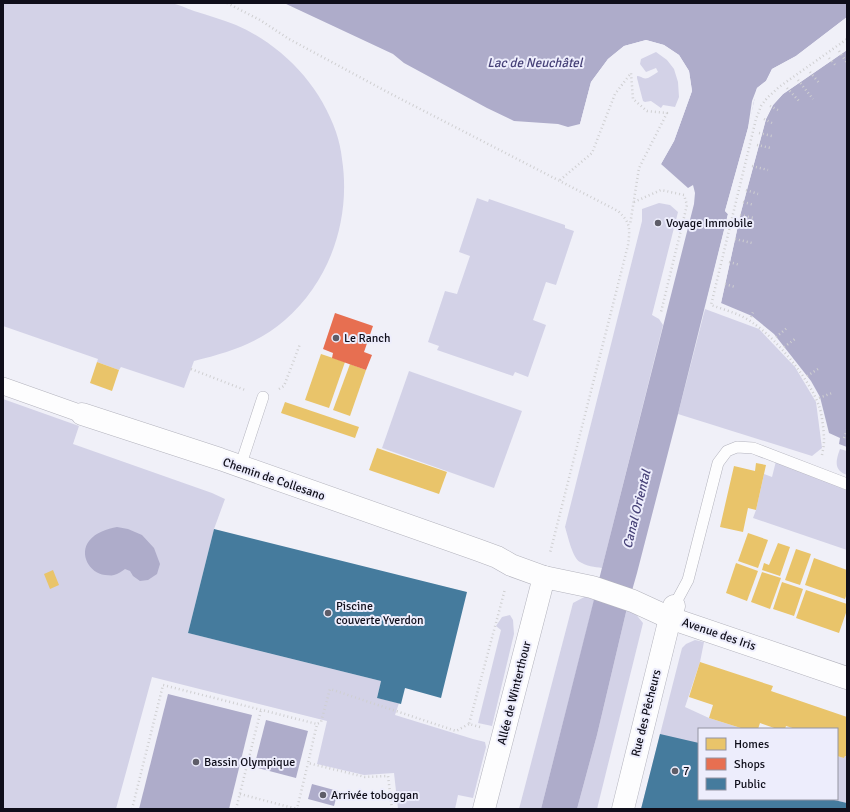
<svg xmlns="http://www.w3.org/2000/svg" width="850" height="812" viewBox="0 0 850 812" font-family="Signika,sans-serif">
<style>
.green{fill:#d3d2e7}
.water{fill:#aeacca}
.pier{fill:#f0f0f8}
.homes{fill:#e9c46a}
.shops{fill:#e76f51}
.public{fill:#457b9d}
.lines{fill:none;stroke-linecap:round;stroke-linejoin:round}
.service-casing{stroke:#b3b3bd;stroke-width:12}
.pedestrian-casing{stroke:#b3b3bd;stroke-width:18}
.minor-casing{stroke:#b3b3bd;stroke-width:23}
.path{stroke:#cfcfd1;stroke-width:2.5;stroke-dasharray:1 3;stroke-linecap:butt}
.service{stroke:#fdfdfe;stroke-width:11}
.pedestrian{stroke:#fdfdfe;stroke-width:17}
.minor{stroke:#fdfdfe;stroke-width:22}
.poi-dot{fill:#5e5d68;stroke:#ededfc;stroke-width:1.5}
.labels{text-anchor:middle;stroke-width:4;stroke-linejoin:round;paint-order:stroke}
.poi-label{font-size:12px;fill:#0f0e1a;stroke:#ededfc;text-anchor:start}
.street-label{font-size:12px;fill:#0f0e1a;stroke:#ededfc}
.water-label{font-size:13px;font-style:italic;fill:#474278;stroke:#ededfc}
</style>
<rect width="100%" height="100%" fill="#f0f0f8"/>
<!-- green -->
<g class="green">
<path d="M 3,3 C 41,3 80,3 118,3 C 130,3 141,3 153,3 C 159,3 165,2 170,3 C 178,4 186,8 194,11 C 208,15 223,20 236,25 C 282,45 320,85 336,132 C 339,141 341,150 342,159 C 351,218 331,280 285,320 C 257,344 229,352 194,361 L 184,388 L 121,367 L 119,370 L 97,362 L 98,359 L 3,326 Z"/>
<path d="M 656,52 L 667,60 L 674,69 L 678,82 L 679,97 L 675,107 L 663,105 L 661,108 L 651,101 L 645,102 L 643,101 L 637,78 L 637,76 C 640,76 641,77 643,78 C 648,80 654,74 658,72 L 656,68 L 646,72 L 640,64 L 641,59 Z"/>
<polygon points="477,198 488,202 489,199 565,225 565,228 574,231 556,285 546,282 533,320 546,325 528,377 515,372 513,376 437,350 439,346 428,342 445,291 457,294 470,256 459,252"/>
<path d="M 659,203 L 670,205 L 678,212 L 652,315 L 659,319 L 663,325 L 602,568 C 595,567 586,566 580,562 C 572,557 568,536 565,527 L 642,221 L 642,209 Z"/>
<polygon points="705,309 759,329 795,367 816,402 822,448 812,456 678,414"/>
<polygon points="409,371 522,411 494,488 382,448"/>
<polygon points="3,399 79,426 73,444 212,493 225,499 214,529 188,633 381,681 377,698 399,703 395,715 473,739 485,742 486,747 473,798 458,795 455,809 398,809 394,773 364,775 317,764 327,721 152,677 116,809 3,809"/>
<path d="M 840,449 L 847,451 L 847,475 C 833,470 836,460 840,449 Z"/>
<polygon points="776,461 847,490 847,550 753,518 756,510 764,474 772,477"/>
<polygon points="588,595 595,597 541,809 519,809 573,603"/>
<path d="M 627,608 C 634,610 638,617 643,623 L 597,809 L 577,809 L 597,735 Z"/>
<polygon points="510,615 513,620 514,634 492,726 478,723 501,630 496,626 502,617"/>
<polygon points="695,640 704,642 700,662 685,707 709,718 744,729 699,729 699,799 805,809 641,809 682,648 686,644"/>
<polygon points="837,756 844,758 845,756 847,756 847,803 830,799 837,799"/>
</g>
<!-- water -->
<g class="water">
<polygon points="284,3 847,3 847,17 796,56 772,69 766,81 757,88 748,128 725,211 728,214 678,414 637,573 627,608 597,735 577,809 541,809 694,204 695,193 693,185 688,188 661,164 674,141 692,91 689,71 679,55 664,45 646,40 624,46 608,59 591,82 580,124 568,127 558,124 514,121 487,108 404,63 393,54"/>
<polygon points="847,50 847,447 839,444 840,438 829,433 820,397 811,381 774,334 752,316 721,303 741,212 766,119 773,105 783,94"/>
<path d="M 117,527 L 128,529 L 142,535 L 154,548 L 160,564 L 157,574 L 148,580 L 140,581 L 133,576 L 130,571 L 125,569 C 122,571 118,574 114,575 C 112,576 108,575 105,575 C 89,573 79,554 89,541 C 96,532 107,529 117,527 Z"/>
<polygon points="168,694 252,715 229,809 139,809"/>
<polygon points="266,720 308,731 296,778 254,767"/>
<polygon points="312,784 338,791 334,806 308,799"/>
</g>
<!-- pier -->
<g class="pier">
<polygon points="847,17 847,20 798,58 773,70 767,82 759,89 754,101 749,128 728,210 730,215 709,300 707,300 728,214 725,211 748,128 752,101 757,88 766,81 772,69 796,56"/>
<polygon points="646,40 664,45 679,55 689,71 692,91 674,141 661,164 660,163 672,140 690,91 687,72 677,57 664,47 646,43 625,48 610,60 593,83 581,125 580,124 591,82 608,59 624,46"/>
<polygon points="847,48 847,50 783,94 773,105 766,119 741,212 721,303 719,303 739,211 764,118 771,104 782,92"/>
</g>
<!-- homes -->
<g class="homes">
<polygon points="321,354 345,362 329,408 305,400"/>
<polygon points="97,362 119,370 112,391 90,383"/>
<polygon points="350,364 366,370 350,416 333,410"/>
<polygon points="285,402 359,427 355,438 281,413"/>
<polygon points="377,448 447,472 439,494 369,470"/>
<polygon points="756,463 766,465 756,510 748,508 743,532 720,527 734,466 755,471"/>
<polygon points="748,533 768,540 758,568 738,561"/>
<polygon points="778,543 790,547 780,576 762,570 764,563 769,565"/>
<polygon points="796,549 811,554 800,585 785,580"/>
<polygon points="814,558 847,570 847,593 845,599 805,585"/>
<polygon points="736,563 758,571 747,601 726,593"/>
<polygon points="53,570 59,585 50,589 44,574"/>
<polygon points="762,572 781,578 770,609 751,602"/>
<polygon points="782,582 803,589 794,616 773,609"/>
<polygon points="806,590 847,604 847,610 839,633 796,618"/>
<polygon points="700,662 773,686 771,691 847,717 847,756 845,756 844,758 837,756 837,729 796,729 786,726 785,729 777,729 760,723 758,729 744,729 709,718 713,705 689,697"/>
</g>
<!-- shops -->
<polygon class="shops" points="335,313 373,326 364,352 372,355 366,370 332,358 333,353 323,349"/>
<!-- public -->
<g class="public">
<polygon points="214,529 467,592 441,698 405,688 401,704 377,698 381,681 188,633"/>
<polygon points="660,734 699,743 699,799 830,799 847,803 847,809 641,809"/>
</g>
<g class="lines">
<!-- service casing -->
<g class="service-casing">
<g id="service">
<polyline points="240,467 263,397"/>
<polyline points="674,606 688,580 718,463 727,451 737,447 753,448 847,484"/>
</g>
</g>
<!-- pedestrian casing -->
<g class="pedestrian-casing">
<polyline id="pedestrian" points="3,386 82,414"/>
</g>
<!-- minor casing -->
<g class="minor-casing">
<g id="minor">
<polyline points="82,414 220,459 478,550 497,557 511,565 544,577 592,587 633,601 670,618 847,678"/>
<polyline points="484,809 544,577"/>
<polyline points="623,809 670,618 674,606"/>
</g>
</g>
<!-- path -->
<g class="path">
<path d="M 227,3 L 260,20 L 289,39 L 393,95 L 618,211 C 631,223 630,229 628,245 L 550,553"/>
<polyline points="839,51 847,63"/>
<polyline points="829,58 837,67"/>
<polyline points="810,72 820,84"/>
<polyline points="798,80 813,99"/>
<polyline points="787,88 799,101"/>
<polyline points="770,106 778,110"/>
<polyline points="764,119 772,123"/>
<polyline points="759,133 772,136"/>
<polyline points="757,145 771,148"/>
<polyline points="752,166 768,170"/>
<polyline points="560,180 592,153 615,94 631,73 633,99 647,111 667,113 639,168 630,225"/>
<polyline points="746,190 758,194"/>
<polyline points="634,202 661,190 684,195 687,205 661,312"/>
<polyline points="743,202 754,205"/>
<polyline points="740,215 754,218"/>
<polyline points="735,239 752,243"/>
<polyline points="729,262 740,265"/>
<polyline points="725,284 735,287"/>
<polyline points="751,317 754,310"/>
<polyline points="776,337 787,328"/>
<polyline points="784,347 795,339"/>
<polyline points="191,369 245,390"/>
<polyline points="807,376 818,369"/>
<polyline points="279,389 284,386 300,344"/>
<polyline points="819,398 832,393"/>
<polyline points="844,438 847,430"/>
<path d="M 822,455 C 823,450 824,445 824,440 C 824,431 822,414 819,406 C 810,380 776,338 753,323 C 741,314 725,310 711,305 L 756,119 L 761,106 L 767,98 L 779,87 L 847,39"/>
<polyline points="480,727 469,724 505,589"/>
<polyline points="240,794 297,809"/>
<polyline points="132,809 163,685 317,724"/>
<polyline points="236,809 261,710"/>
<polyline points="298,809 297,809 308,763"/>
<polyline points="392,809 388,776 365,777 308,763 317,724 321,722 330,689 456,731 469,724"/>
</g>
<!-- service -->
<use href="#service" class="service"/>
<!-- pedestrian -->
<use href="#pedestrian" class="pedestrian"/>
<!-- minor -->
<use href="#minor" class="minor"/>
</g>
<!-- markers -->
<g class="poi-dot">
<circle cx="658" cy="223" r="4"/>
<circle cx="336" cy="338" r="4"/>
<circle cx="328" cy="613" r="4"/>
<circle cx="196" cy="762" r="4"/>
<circle cx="675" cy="771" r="4"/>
<circle cx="323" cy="795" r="4"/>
</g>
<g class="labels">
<!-- poi labels -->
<g class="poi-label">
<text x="666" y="227">Voyage Immobile</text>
<text x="344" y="342">Le Ranch</text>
<text x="336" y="610">Piscine<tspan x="336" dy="14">couverte Yverdon</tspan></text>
<text x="204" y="766">Bassin Olympique</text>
<text x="683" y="775">7</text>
<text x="331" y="799">Arrivée toboggan</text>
</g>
<!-- street labels -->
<g class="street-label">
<text transform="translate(274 479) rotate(19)" y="4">Chemin de Collesano</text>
<text transform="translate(719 634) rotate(19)" y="4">Avenue des Iris</text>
<text transform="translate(514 693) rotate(-76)" y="4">Allée de Winterthour</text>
<text transform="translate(646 713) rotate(-76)" y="4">Rue des Pêcheurs</text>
</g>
<!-- water labels -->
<g class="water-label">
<text x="535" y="67">Lac de Neuchâtel</text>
<text transform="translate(636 509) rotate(-76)" y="5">Canal Oriental</text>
</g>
</g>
<!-- border -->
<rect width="850" height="812" fill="none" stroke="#0f0e1a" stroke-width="8"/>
<!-- legend -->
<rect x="698" y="728" width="140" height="72" fill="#ededfc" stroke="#9494a2"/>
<rect x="706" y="738" width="20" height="12" fill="#e9c46a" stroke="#9494a2"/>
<text x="734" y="748" font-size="12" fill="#0f0e1a">Homes</text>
<rect x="706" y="758" width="20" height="12" fill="#e76f51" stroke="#9494a2"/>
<text x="734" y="768" font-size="12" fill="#0f0e1a">Shops</text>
<rect x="706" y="778" width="20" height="12" fill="#457b9d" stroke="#9494a2"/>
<text x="734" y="788" font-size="12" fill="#0f0e1a">Public</text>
</svg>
